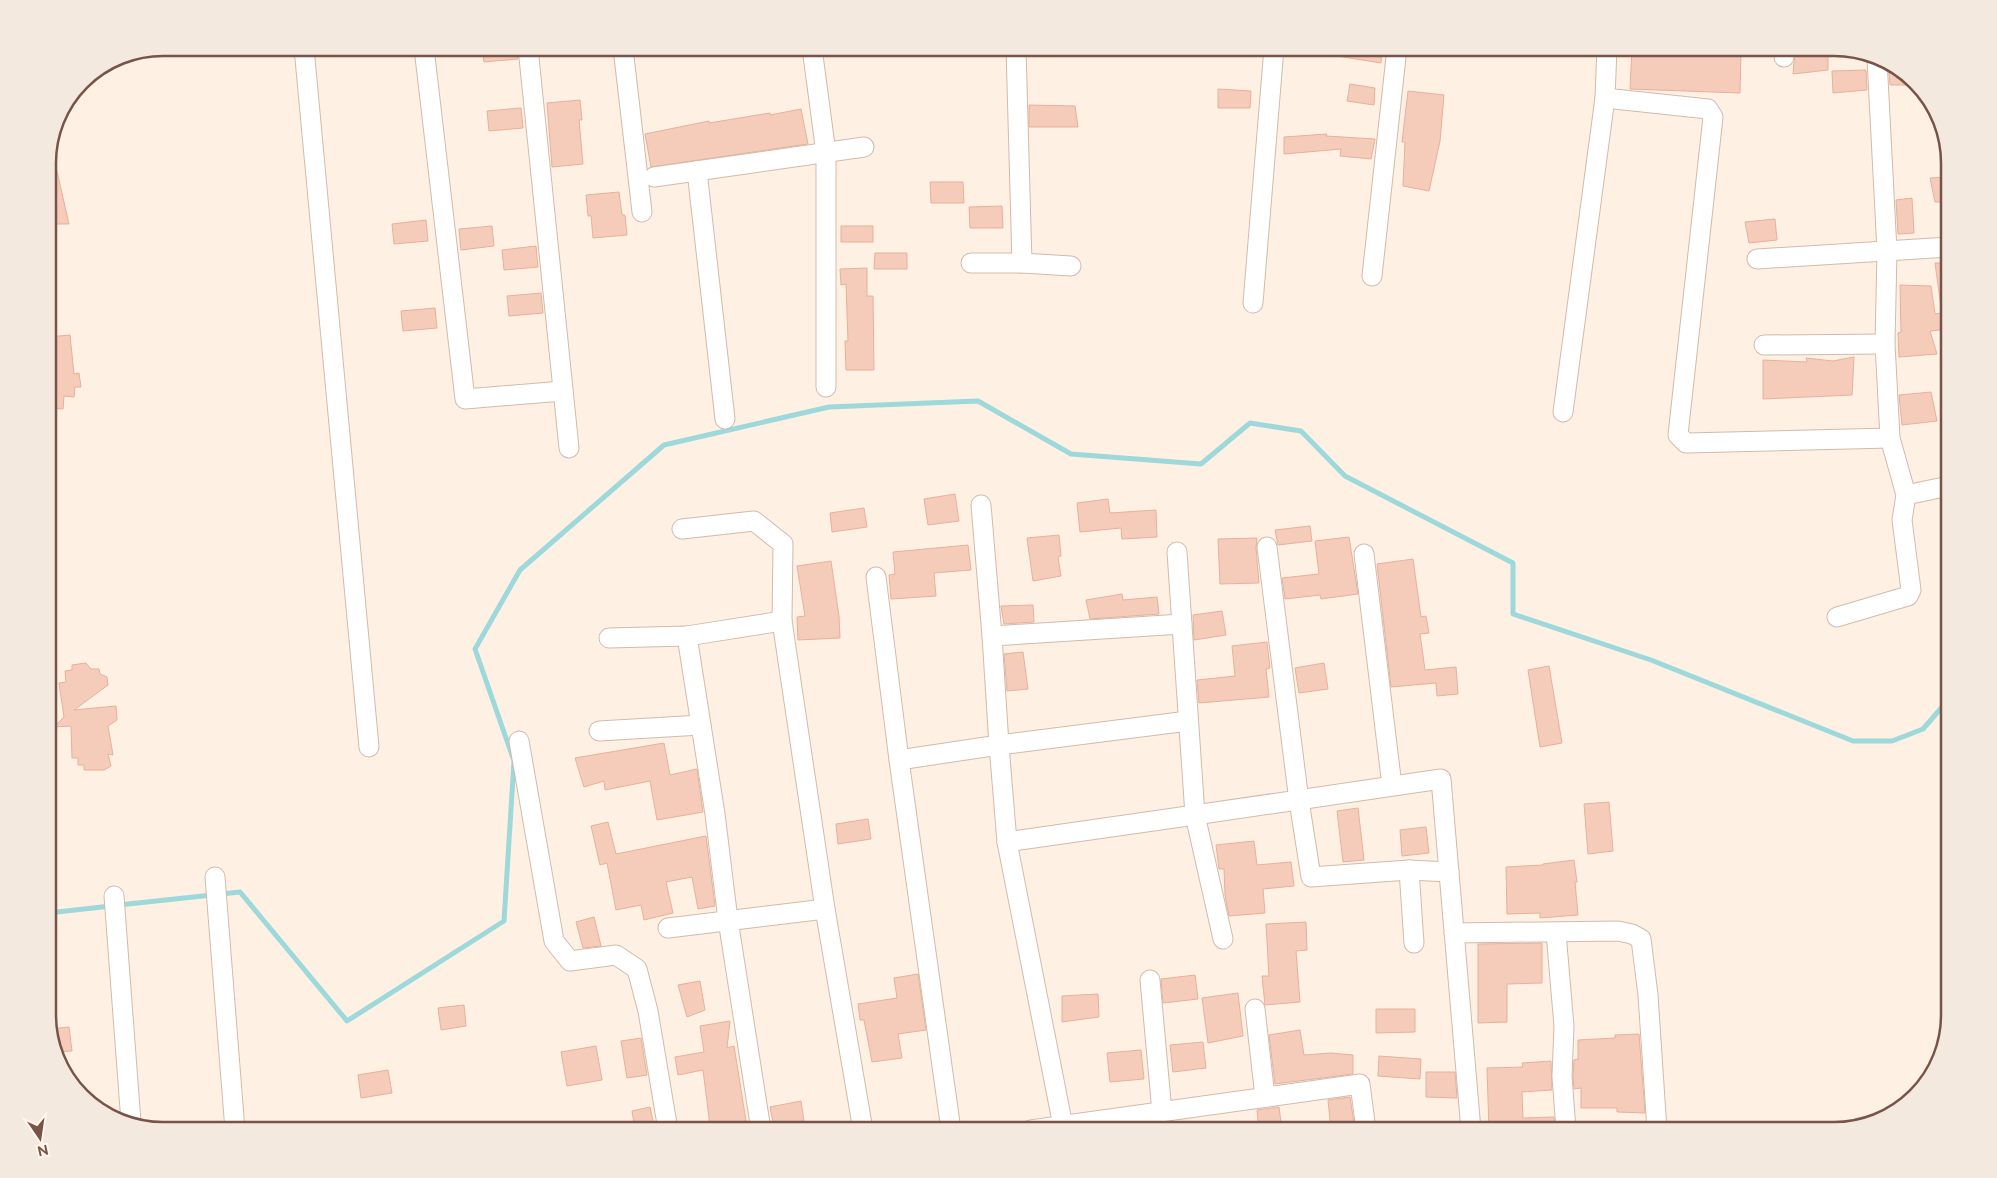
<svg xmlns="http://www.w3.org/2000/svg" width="1997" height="1178" viewBox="0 0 1997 1178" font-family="Raleway,sans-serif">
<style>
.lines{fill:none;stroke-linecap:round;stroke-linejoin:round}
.stream{stroke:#9dd8db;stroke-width:5}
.building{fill:#f5ccba;stroke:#e9b099}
.minor-casing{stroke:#d2baac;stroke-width:21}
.minor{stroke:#fff;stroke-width:19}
.rim{fill:none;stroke:#785448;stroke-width:2.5}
</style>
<rect width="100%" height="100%" fill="#fef1e4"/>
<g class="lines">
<!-- stream -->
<g class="stream">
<polyline points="119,905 240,892 347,1021 504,921 514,761 475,649 520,570 664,445 829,407 978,401 1071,454 1201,464 1250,423 1301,431 1345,476 1513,563 1513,614 1651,660 1853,741 1892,741 1923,729 1949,699"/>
<polyline points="48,913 111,906"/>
</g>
</g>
<!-- building -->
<g class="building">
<polygon points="482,48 517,48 518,59 484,62"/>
<polygon points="1332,48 1382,48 1381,63 1331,55"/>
<polygon points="1632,48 1741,51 1740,93 1630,89"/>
<polygon points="1828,50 1828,70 1793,74 1795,51"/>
<polygon points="1888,62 1892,63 1914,85 1890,85"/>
<polygon points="1866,70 1867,90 1833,93 1832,71"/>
<polygon points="1350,84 1375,88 1374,105 1347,101"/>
<polygon points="1218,89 1251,91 1250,108 1218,108"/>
<polygon points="1408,91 1444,95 1440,141 1429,191 1403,186 1405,142 1402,142"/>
<polygon points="580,100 582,120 579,120 583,164 552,167 547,103"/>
<polygon points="1029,105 1075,106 1078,127 1029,127"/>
<polygon points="521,108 523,128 489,131 487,111"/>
<polygon points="801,109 808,144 651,167 645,134 709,121 709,123 770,113 770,115"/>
<polygon points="1327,134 1326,136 1375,139 1371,159 1340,156 1341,149 1284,154 1284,137"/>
<polygon points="48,154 53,154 69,224 52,224 51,221 48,222"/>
<polygon points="1949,177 1949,202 1935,202 1930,178"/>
<polygon points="930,182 963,182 964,203 931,203"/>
<polygon points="619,192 622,215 625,215 627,235 593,238 591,216 588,216 586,195"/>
<polygon points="1912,198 1914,233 1898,234 1896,200"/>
<polygon points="1002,206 1003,228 970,228 969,207"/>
<polygon points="1775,219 1777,240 1749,243 1745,222"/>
<polygon points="426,220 428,241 394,244 392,224"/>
<polygon points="492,226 494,246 461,250 459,229"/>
<rect x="841" y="226" width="32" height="16"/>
<polygon points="536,246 538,267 504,270 502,250"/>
<polygon points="875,253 907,253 907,269 874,269"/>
<polygon points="1935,263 1949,263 1949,306 1941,307"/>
<polygon points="867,268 867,296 873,296 874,370 846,370 845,341 848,341 846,284 841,285 840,269"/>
<polygon points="1900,285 1931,286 1935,314 1949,312 1949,329 1930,331 1937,354 1899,357 1898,333 1901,332"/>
<polygon points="541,293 543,313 509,316 507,296"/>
<polygon points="435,308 437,328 403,331 401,311"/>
<polygon points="70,335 74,374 79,373 81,387 75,387 74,397 64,396 63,409 48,408 48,337"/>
<polygon points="1854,357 1852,395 1763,399 1763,360 1807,362 1806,358 1833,361"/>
<polygon points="1931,392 1937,421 1902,425 1899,395"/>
<polygon points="955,494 959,521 928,525 924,499"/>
<polygon points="1108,499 1110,513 1156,510 1157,537 1122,539 1121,528 1080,532 1077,503"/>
<polygon points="864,508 867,527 832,532 830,513"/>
<polygon points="1310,526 1312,541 1278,545 1275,530"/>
<polygon points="1059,535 1061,556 1058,557 1061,576 1033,581 1027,538"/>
<polygon points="1349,537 1358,594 1321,599 1320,595 1285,599 1282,578 1319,574 1315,541"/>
<polygon points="1257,538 1256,548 1259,583 1220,584 1218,539"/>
<polygon points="968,545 971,570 934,573 936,596 891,599 889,575 895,574 893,552"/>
<polygon points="1413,559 1421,617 1426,616 1429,633 1420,634 1425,670 1456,667 1458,694 1437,696 1436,683 1391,687 1377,564"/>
<polygon points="831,561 839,616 840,638 798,640 797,617 805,616 797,566"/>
<polygon points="1122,594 1123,600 1157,597 1159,614 1090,619 1086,600"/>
<polygon points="1033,605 1034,622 1004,624 1001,606"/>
<polygon points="1222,611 1226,635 1194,640 1193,615"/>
<polygon points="1267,642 1270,668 1266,669 1269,697 1199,703 1197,680 1235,676 1232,646"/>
<polygon points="1023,652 1028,689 1007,691 1004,654"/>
<polygon points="86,663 91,669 99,669 100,674 107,677 108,685 74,710 116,706 117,720 108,726 113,755 108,754 111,766 104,770 84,770 84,765 78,765 78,758 72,758 71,726 54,727 64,717 59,683 66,682 65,671 72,670 72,665"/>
<polygon points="1324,663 1328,689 1299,693 1295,668"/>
<polygon points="1549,666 1562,743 1540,747 1528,670"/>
<polygon points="664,743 670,775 697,769 703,812 657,820 650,781 605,790 604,781 584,787 575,758"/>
<polygon points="1609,802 1613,851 1588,854 1584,804"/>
<polygon points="1358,808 1364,860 1343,862 1337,811"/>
<polygon points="868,819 871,839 838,844 836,824"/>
<polygon points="608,822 616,854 706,836 715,906 698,909 692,877 666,882 673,913 644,920 641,905 616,910 607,863 600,865 591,826"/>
<polygon points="1426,827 1429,853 1402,856 1400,830"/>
<polygon points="1254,841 1257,865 1291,862 1294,886 1263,889 1265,913 1229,916 1225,895 1224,869 1219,869 1216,845"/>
<polygon points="1574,860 1577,882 1575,882 1578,915 1540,918 1540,913 1507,914 1506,867 1543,865 1543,864"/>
<polygon points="594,917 601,946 583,948 576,922"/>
<polygon points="1306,922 1307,950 1296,951 1300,1002 1265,1005 1262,976 1269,976 1266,924"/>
<polygon points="1542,943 1542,983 1507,984 1507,1022 1478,1023 1478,944"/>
<polygon points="918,974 926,1030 898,1034 902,1058 872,1062 864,1020 860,1020 858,1004 897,998 894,978"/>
<polygon points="1195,975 1198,999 1163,1003 1161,979"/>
<polygon points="700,981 705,1010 687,1017 678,985"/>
<polygon points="1238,993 1243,1036 1208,1043 1202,998"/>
<polygon points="1098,994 1099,1017 1062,1022 1062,996"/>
<polygon points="464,1005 466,1026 441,1030 438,1008"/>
<polygon points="1376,1009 1415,1009 1415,1032 1376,1033"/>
<polygon points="730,1021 727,1048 734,1046 746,1121 710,1126 703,1070 678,1075 675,1057 704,1052 700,1026"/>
<polygon points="69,1027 72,1051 57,1052 50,1029"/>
<polygon points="1300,1030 1304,1055 1331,1053 1353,1055 1353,1074 1275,1084 1269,1035"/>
<polygon points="1639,1034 1645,1113 1617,1112 1617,1108 1581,1108 1581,1088 1574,1089 1573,1076 1574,1060 1578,1059 1578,1040 1615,1038 1615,1035"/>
<polygon points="641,1038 647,1075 627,1078 621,1041"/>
<polygon points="1203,1042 1206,1068 1173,1072 1170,1045"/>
<polygon points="596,1046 602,1080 567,1086 561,1052"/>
<polygon points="1141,1050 1144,1079 1110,1082 1107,1053"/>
<polygon points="1379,1056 1421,1059 1420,1079 1378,1076"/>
<polygon points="1551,1061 1552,1090 1522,1092 1523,1118 1554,1117 1555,1130 1489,1130 1487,1068 1523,1067 1522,1063"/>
<polygon points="388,1070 392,1093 361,1098 358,1075"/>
<polygon points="1426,1072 1455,1072 1457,1098 1426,1097"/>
<polygon points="1350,1097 1355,1130 1331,1130 1328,1100"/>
<polygon points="801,1101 804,1121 774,1127 770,1107"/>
<polygon points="650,1107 655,1130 635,1130 632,1111"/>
<polygon points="1279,1107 1282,1130 1259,1130 1257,1110"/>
</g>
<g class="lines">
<!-- minor casing -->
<g class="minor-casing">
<g id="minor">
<polyline points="304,48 369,747"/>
<polyline points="424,48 465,399 563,391"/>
<polyline points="528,48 569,448"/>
<polyline points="623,48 642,212"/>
<polyline points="812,48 826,153 826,387"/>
<polyline points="1016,48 1022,263"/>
<polyline points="1607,48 1605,98 1708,109 1713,117 1678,435 1686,443 1890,438"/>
<polyline points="1784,48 1784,57"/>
<polyline points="697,171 725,419"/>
<polyline points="654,177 864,147"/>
<polyline points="1757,259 1949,247"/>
<polyline points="971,263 1022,263 1071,266"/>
<polyline points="1372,276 1397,48"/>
<polyline points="1253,303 1274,48"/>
<polyline points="1764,345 1885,344"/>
<polyline points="1563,412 1605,98"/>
<polyline points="1906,495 1949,486"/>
<polyline points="981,505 992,636"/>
<polyline points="682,529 754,521 783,544 782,621 825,909 863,1130"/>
<polyline points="1267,547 1299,801 1311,877 1409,870 1449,872"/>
<polyline points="1177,552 1195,815 1441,779 1471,1130"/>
<polyline points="1364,554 1392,786"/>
<polyline points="876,577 899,760"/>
<polyline points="1837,617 1908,596 1911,590 1902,520 1906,495 1890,438 1885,344 1887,251 1877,59"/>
<polyline points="687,636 715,814 728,920 761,1130"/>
<polyline points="609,638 687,636 782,621"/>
<polyline points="599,731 701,725"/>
<polyline points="519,741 554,941 570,961 616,955 637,969 648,1011 668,1130"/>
<polyline points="1007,842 1195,815 1223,939"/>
<polyline points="1409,870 1414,943"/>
<polyline points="215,877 235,1130"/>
<polyline points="114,896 131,1122"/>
<polyline points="668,928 825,909"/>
<polyline points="1454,933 1618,931 1632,934 1641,939 1648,995 1657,1130"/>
<polyline points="1556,933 1564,1026 1562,1076 1566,1130"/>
<polyline points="1150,980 1162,1112"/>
<polyline points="1255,1009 1265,1097"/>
<polyline points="1063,1126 1007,842 999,745 1188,721"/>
<polyline points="951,1130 899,760 999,745 992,636 1182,624"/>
<polyline points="1031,1130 1360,1084 1366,1130"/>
</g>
</g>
<!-- minor -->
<use href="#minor" class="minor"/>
</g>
<!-- crop -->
<path d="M0 0H1997V1178H0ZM163 56H1834A107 107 0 0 1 1941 163V1015A107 107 0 0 1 1834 1122H163A107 107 0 0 1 56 1015V163A107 107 0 0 1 163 56Z" fill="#f4e9df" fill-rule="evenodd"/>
<path class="rim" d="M163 56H1834A107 107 0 0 1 1941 163V1015A107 107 0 0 1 1834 1122H163A107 107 0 0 1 56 1015V163A107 107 0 0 1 163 56Z"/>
<!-- north arrow -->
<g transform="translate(40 1138) rotate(167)" stroke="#fff6ec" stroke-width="4" paint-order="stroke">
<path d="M0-4L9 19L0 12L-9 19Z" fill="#785448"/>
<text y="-8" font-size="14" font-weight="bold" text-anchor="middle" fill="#785448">N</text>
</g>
</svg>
